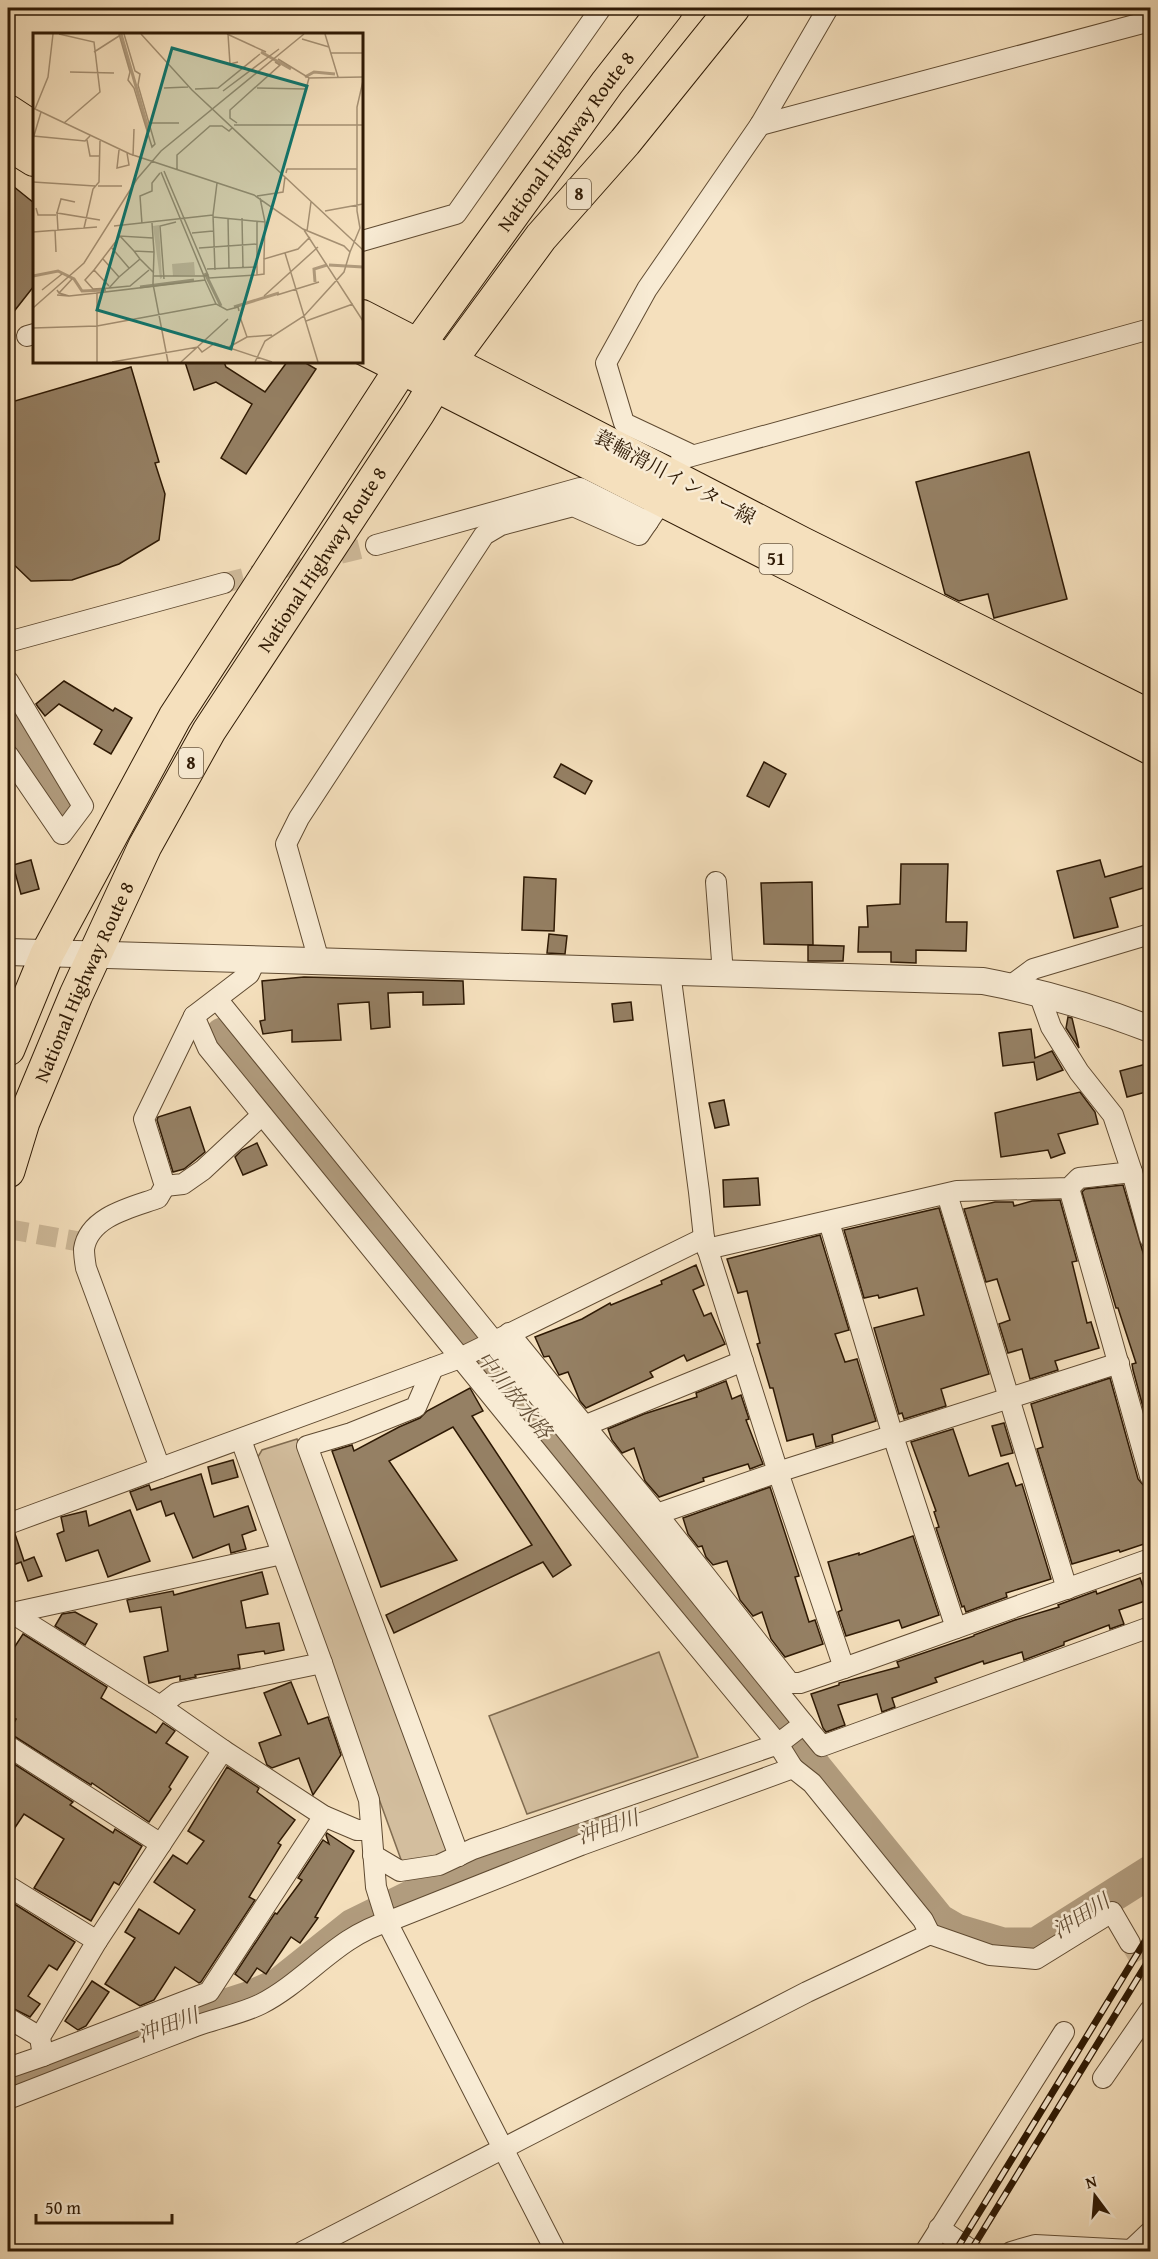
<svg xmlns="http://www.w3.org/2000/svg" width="1158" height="2259" viewBox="0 0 1158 2259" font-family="'Gentium Book Plus','Noto Serif JP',serif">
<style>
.green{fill:#d3be9e;stroke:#806c51;stroke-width:1.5}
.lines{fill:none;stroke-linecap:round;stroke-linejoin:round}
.river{stroke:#b19c7e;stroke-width:33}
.building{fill:#958064;stroke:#2e1904;stroke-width:1.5}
.minor-tunnel{stroke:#cdb898;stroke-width:20;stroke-dasharray:20 10;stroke-linecap:butt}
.minor-casing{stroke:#604b32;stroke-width:22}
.tertiary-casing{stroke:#604b32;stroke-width:28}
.primary-casing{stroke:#2e1904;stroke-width:34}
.trunk-casing{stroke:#2e1904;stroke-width:35}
.minor{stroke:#f8ebd4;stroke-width:20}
.tertiary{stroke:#f8ebd4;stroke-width:26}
.primary{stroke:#f5e0bd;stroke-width:32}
.trunk{stroke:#f5e0bd;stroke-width:33}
.rail-casing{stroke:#2e1904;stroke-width:7}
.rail{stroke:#f8ebd4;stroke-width:4.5;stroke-dasharray:14;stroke-linecap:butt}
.labels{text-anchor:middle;stroke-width:5;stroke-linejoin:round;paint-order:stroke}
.shield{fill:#f8ebd4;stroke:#6b5842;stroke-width:1.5}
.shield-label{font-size:18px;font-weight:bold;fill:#2e1904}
.street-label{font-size:20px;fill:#2e1904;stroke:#f8ebd4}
.water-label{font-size:21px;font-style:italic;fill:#624d35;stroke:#f8ebd4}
.inset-river{fill:none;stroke:#b19c7e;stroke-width:3}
.inset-road{fill:none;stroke:#a59073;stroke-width:1.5}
.view{fill:#0f766e;fill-opacity:0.15;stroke:#0f766e;stroke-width:3}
.inset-edge{fill:none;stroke:#2e1904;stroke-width:3}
</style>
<rect width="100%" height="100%" fill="#f5e0bd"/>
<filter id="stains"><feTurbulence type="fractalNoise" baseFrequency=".00333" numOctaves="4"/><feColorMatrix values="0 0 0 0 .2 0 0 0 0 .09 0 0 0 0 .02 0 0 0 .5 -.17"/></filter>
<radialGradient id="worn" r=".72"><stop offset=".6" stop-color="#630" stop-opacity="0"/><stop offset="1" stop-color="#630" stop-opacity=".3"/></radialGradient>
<!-- green -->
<g class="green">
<polygon points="297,1439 448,1854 403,1865 256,1460 262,1450"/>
<polygon points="659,1652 698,1757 527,1814 489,1716"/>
</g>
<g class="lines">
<!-- river -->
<g class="river">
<polyline points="8,716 65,810"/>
<polyline points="222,1034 939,1920 956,1930 1003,1944 1036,1944 1150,1872"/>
<polyline points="8,2085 183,2019 248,1998 279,1984 353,1925 412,1896 603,1828"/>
</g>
</g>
<!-- building -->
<g class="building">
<polygon points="8,182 34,203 34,286 8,319"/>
<polygon points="185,362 224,362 226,367 265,392 287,362 304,362 316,369 246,474 221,458 252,404 216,382 194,390"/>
<polygon points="131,367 159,462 155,463 165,494 159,540 119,564 72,580 31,581 8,559 8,403"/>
<polygon points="1029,452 1067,599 994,618 988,594 959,601 945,594 916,482"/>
<polygon points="64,681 113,711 115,708 132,718 111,754 94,744 102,730 59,704 45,716 38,707 36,704"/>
<polygon points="764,762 786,774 769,807 747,796"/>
<polygon points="561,764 592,781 585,794 554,777"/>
<polygon points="31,860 39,889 21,894 13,865"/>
<polygon points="1100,860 1105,877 1150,864 1150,886 1110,898 1118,927 1074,938 1057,871"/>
<polygon points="901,864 948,864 946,922 967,922 966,951 916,950 916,963 891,962 891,952 858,952 859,927 868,927 867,906 900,904"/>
<polygon points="524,877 556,879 554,931 522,930"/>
<polygon points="812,882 813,945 764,944 761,883"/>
<polygon points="549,934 567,936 565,954 547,953"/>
<polygon points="808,945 844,946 843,961 808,961"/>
<polygon points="304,977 463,981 464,1004 423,1005 423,992 388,993 390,1027 371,1029 369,1002 338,1004 341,1040 292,1042 292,1030 263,1034 260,1021 265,1020 262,981"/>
<polygon points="631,1002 633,1020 614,1022 612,1004"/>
<polygon points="1068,1017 1072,1018 1079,1048 1066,1028"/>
<polygon points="1031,1029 1035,1058 1052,1051 1063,1070 1037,1080 1034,1062 1003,1066 999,1033"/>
<polygon points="1150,1063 1150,1091 1127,1097 1120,1071"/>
<polygon points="1080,1092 1095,1112 1098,1124 1058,1134 1065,1153 1051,1158 1048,1150 1001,1157 995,1113"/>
<polygon points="724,1100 729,1125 715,1128 709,1103"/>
<polygon points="190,1107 205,1152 184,1169 173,1172 157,1120 158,1117"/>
<polygon points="257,1143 267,1165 243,1175 235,1157 242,1150"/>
<polygon points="758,1178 760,1205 724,1207 723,1180"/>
<polygon points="1123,1185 1150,1276 1150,1433 1133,1370 1132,1364 1136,1363 1118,1308 1116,1308 1082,1192 1085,1189"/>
<polygon points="1060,1200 1077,1261 1072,1262 1087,1323 1091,1322 1099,1348 1055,1361 1058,1370 1030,1379 1022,1349 1008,1353 999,1324 1010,1320 997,1279 986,1282 964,1209 995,1202 1013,1202 1014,1206 1032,1201"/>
<polygon points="939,1208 989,1374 941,1389 946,1406 904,1419 902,1413 899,1414 874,1328 924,1315 917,1288 879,1298 878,1295 864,1298 844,1230"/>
<polygon points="820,1235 849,1330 835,1334 845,1362 857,1359 876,1421 832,1435 833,1442 816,1447 813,1434 787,1441 773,1388 770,1388 757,1344 760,1343 747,1291 738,1293 727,1259"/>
<polygon points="696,1265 704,1285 693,1290 704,1316 711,1313 725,1344 687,1361 684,1355 650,1372 653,1377 586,1408 580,1401 568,1372 559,1375 549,1356 544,1357 543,1355 535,1337 582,1319 610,1303 611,1305 662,1284 661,1281"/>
<polygon points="1110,1378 1138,1479 1145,1487 1149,1501 1145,1503 1150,1520 1150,1542 1120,1552 1119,1550 1072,1564 1037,1449 1043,1447 1031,1404"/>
<polygon points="726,1381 732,1399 741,1395 749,1419 746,1420 763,1464 750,1469 748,1464 703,1478 704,1481 659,1497 645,1481 634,1448 622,1453 612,1440 608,1429 644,1414 697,1397 696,1393"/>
<polygon points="470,1388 483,1411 472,1416 571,1565 553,1577 543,1562 394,1633 386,1615 532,1545 453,1427 389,1461 457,1560 381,1587 332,1451 352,1445 354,1451 399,1427 420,1418 427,1411"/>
<polygon points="1004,1423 1013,1453 1001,1456 992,1426"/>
<polygon points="953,1429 969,1476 1008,1463 1016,1486 1022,1484 1051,1579 1006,1593 1007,1597 966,1612 964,1606 962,1607 936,1528 939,1527 934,1512 936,1511 911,1442"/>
<polygon points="233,1460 238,1477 212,1484 208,1467"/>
<polygon points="201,1474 214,1517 248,1506 256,1530 242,1535 246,1549 231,1553 229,1544 193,1558 174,1513 166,1516 161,1501 137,1510 130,1492 149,1485 151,1490"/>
<polygon points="770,1487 799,1576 795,1577 809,1622 815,1620 823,1644 785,1657 771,1639 762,1612 753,1616 740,1600 727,1561 713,1565 706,1557 702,1546 698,1547 688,1534 683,1518"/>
<polygon points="130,1510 150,1561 108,1577 98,1550 66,1561 57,1534 64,1531 61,1517 86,1511 89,1526"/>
<polygon points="15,1534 24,1561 34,1557 42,1576 28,1581 21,1562 8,1567 8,1536"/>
<polygon points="913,1536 939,1615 902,1628 899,1620 846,1636 838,1612 842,1610 828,1562 859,1553 859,1555"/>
<polygon points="262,1572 268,1594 241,1601 246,1628 279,1623 284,1650 265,1654 264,1651 238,1655 240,1668 195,1675 196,1677 180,1680 180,1676 149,1683 144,1657 168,1651 161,1607 130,1612 127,1600 173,1591 174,1595"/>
<polygon points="1140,1578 1148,1600 1119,1610 1124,1624 1110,1629 1109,1625 1064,1642 1064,1645 1024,1660 1022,1652 984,1664 983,1661 935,1678 937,1682 892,1698 895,1707 882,1712 877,1694 838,1705 845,1725 826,1732 823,1728 811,1694 839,1685 839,1683 899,1667 897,1662 974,1636 974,1635 1015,1620 1059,1607 1058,1605 1096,1591 1097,1594"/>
<polygon points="75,1612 97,1624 85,1645 55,1626 62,1614"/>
<polygon points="23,1634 107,1687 101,1698 156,1733 163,1723 175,1731 166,1743 188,1757 169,1787 171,1789 149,1822 92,1783 91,1785 14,1736 8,1734 16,1719 8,1715 8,1657"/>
<polygon points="291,1682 308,1724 328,1717 341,1755 313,1795 299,1758 272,1768 267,1765 259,1743 281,1735 264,1693"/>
<polygon points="8,1760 73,1802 70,1805 113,1833 115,1829 142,1846 119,1885 114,1882 91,1921 34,1888 64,1839 24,1814 8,1838"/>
<polygon points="227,1767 259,1788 257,1792 295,1820 278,1843 281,1845 249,1897 255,1900 201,1982 199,1983 175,1967 154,2000 140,2006 105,1984 135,1938 125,1932 139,1909 179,1934 195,1910 154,1882 173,1855 187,1864 204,1841 188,1831"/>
<polygon points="327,1833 354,1851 315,1917 318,1918 300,1943 291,1937 266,1974 257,1968 247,1983 235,1974 275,1913 277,1914 302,1880 298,1878 323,1840 329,1844 326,1835"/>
<polygon points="8,1900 75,1942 57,1970 49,1965 28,1996 40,2004 30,2017 8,2006"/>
<polygon points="92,1981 109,1992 86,2026 78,2030 65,2021"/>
</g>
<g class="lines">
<!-- minor-tunnel -->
<g class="minor-tunnel">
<polyline points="224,583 376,545"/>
<polyline points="8,1229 87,1243"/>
<polyline points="1130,1943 1150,1976"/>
</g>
<!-- minor casing -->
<g class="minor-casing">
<g id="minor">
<polyline points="760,125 1150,21"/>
<polyline points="362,241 456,214 601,8"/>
<polyline points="27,336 34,334"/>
<polyline points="692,455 624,423 606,363 647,289 760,125 828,8"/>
<polyline points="681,459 1150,329"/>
<polyline points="376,545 580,488 648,522"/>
<polyline points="8,642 224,583"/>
<polyline points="8,681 83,806 62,834 8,755"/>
<polyline points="716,882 723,974"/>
<polyline points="319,961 286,844 299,818 484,535 501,525 573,506 639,535 662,501"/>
<polyline points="670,972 699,1192 704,1238 778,1472 844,1668"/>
<polyline points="1010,986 1033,969 1150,934"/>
<polyline points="194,1016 208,1048 586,1512 778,1744 804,1724 217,999"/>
<polyline points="1132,1172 1150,1238"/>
<polyline points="165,1186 183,1184 203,1170 262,1115"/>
<polyline points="1069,1188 1150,1476"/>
<polyline points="947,1194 1067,1589"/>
<polyline points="829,1222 893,1436 956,1628"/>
<polyline points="707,1249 957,1191 1069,1188 1079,1178 1132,1172 1113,1115 1079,1072 1051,1027 1038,991"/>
<polyline points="509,1333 657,1514"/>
<polyline points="1119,1363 778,1472 657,1514 790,1683 800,1683 844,1668 1150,1559"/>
<polyline points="433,1368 416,1407 351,1433 307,1446 459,1856"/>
<polyline points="584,1426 743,1361"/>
<path d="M 160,1468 L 86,1268 C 85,1262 84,1255 84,1249 C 89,1216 133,1207 158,1198 L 165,1186 L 144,1119 L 194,1016 L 249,974 L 256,959"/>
<polyline points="8,1524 460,1358 704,1238"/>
<polyline points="322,1663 369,1800 376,1887 387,1922 556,2252"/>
<polyline points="160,1706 12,1613 282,1554"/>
<polyline points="804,1724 822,1746 1150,1627"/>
<polyline points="8,1746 161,1844"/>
<polyline points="223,1750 160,1706 177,1693 322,1663 241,1440"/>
<polyline points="793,1768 812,1783 923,1920 930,1934"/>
<polyline points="8,1886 97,1941 223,1750 324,1816 357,1830 371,1830"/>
<polyline points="97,1941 40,2037 43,2056 209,1992 324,1816"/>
<polyline points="8,2018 40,2037"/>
<polyline points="8,2068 43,2056"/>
<polyline points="1103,2078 1150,2010"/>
<path d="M 8,2099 C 70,2075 133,2050 196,2026 C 217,2018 241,2014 261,2004 C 306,1981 338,1936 387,1922 L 581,1845 L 793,1768 L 778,1744 L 473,1849 L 439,1865 L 400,1871 L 373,1855"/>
<polyline points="939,2228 974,2252"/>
<polyline points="1131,2250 1150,2232"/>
<polyline points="302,2252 807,1992 930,1934 990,1955 1036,1959 1112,1912 1130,1943"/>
<polyline points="925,2252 1064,2032"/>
<polyline points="1011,2252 1035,2245 1150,2251"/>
</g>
</g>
<!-- tertiary casing -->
<g class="tertiary-casing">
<path id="tertiary" d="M 8,952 L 983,981 C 1041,992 1096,1008 1150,1029"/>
</g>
<!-- primary casing -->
<g class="primary-casing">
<g id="primary">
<polyline points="8,111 34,128"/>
<polyline points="8,144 34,160"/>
<polyline points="362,316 802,543 1150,716"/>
<polyline points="362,348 1150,748"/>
</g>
</g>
<!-- trunk casing -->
<g class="trunk-casing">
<g id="trunk">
<path id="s1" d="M 8,1049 L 47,954 L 175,717 L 401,369 L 607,83 L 666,8"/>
<path id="s2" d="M 8,1171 L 23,1122 L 76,995 L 145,846 L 209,731 L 418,413 L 449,362 L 541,237 L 625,142 L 733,8"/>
</g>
</g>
<!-- minor -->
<use href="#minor" class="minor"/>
<!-- tertiary -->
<use href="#tertiary" class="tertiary"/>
<!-- primary -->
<use href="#primary" class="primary"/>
<!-- trunk -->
<use href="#trunk" class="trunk"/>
<!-- rail casing -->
<g class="rail-casing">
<g id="rail">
<polyline points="955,2252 1150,1933"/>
<polyline points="970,2252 1150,1958"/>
</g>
</g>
<!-- rail -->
<use href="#rail" class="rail"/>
</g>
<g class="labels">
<!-- shield labels -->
<g class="shield">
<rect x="567" y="179" width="24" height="30" rx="4.5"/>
<rect x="759.5" y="544" width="33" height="30" rx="4.5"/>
<rect x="179" y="748" width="24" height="30" rx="4.5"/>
</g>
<g class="shield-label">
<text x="579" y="200">8</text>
<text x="776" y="565">51</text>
<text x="191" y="769">8</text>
</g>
<!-- street labels -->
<g class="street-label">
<text dy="7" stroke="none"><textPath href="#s1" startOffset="1068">National Highway Route 8</textPath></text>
<text transform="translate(675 477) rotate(28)" y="7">蓑輪滑川インター線</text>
<text dy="7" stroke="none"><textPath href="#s2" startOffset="690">National Highway Route 8</textPath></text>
<text dy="7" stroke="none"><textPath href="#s2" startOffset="204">National Highway Route 8</textPath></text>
</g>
<!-- water labels -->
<g class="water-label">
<text transform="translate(514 1395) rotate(51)" y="7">中川放水路</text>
<text transform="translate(608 1827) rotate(-19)" y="7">沖田川</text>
<text transform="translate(1081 1916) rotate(-32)" y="7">沖田川</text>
<text transform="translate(168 2025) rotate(-20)" y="7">沖田川</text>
</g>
</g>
<!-- overview -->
<g transform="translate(33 33)">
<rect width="330" height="330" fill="#f5e0bd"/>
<path d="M 126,192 L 129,245 L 127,246 L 120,193 ZM 161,229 L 162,242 L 140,243 L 139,231 Z" fill="#d3be9e"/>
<path class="inset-river" d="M 88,1 L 116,99M 228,19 L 258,36M 272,44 L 281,39 L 302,41M 296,232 L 330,234M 172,240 L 188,273M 0,243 L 25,238 L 41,246 L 49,258 L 73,257M 282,249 L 281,236 L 294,232M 107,254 L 161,247M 201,274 L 246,260"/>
<path class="inset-road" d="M 26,1 L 61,9 L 67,59 L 31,90M 86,1 L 97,39 L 95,47 L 101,55 L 119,114 L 122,111 L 105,52 L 107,41 L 102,38 L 91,1M 108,1 L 159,57 L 330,217M 194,1 L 233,19M 195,1 L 197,31 L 205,29M 292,1 L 305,44M 269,6 L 296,14M 61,19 L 86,3M 298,20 L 330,20M 245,26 L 276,45 L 330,44M 37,39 L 81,40M 131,55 L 155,54M 224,55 L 273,56 L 276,45M 162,56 L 185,55 L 227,21M 190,58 L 246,16M 0,75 L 97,121 L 221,162 L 270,196 L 311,213 L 317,219 L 327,195 L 324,178 L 324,74 L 330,48M 2,76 L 15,44 L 20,1M 117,90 L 146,90M 204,90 L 197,85 L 197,77 L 247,32 L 242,29M 201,92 L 330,92M 0,103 L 52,108 L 57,103M 0,106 L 8,79M 54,107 L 57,123 L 66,123M 86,117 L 84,135 L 96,132 L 94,120M 100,123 L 101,96M 144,137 L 144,122 L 177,93 L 189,93 L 196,98 L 199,95M 128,139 L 171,243 L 175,242 L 131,138M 253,140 L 254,136 L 324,136M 0,149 L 62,153M 65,153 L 89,153M 224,163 L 250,159 L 252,144M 3,175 L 5,182 L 23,182M 292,178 L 330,171M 24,180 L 28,166 L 42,169M 180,184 L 232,189 L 227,165M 195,185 L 196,236M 209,185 L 210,235M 224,189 L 224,242 L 231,241 L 231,226 L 265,216 L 277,204M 109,191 L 107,163 L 119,158 L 119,150 L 127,140M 81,193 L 180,182M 51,195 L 60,156 L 66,149 L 67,108M 22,197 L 23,219M 25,197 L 24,180 L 67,187M 271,197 L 330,288M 274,198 L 278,169M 0,199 L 64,194M 159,200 L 180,198M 78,214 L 96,235M 166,215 L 224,211M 101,218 L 87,203 L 120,205M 121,219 L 120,251 L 135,329M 252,220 L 285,329M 70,226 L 86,244 L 107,226 L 121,240M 107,226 L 101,218 L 121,219 L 119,190M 231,226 L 232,189M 174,236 L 224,234M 61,237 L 52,247 L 60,256 L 76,255M 182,237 L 180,182 L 184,150M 175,242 L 176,245 L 224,242M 121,243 L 171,243M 86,244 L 76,255 L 97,253 L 116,237M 131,246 L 127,193 L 143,189M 172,247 L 183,271 L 194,277 L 205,274 L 206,278M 76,253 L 61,237 L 87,203M 9,257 L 29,241M 24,257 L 26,260 L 39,246M 24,262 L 36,263 L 26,260M 244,262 L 286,249M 36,263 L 64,260M 231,263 L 285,214M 0,275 L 51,230 L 104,146 L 128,118 L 271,1M 207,284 L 214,304M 273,288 L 320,271M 0,295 L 64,293 L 183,271M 196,314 L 214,304 L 239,302M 64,329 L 64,260 L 172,247 L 171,243M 79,329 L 165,314 L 169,319 L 182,310 L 239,329M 148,329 L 195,286M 222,329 L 232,308 L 271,283 L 311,239 L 317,219"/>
<path class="view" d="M 139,15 L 274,53 L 198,316 L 64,277 Z"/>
<rect width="330" height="330" class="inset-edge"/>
</g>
<!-- margin -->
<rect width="1158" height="2259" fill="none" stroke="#f5e0bd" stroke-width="30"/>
<rect x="9" y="9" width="1140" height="2241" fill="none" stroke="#2e1904" stroke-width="3"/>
<rect x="15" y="15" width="1128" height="2229" fill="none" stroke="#2e1904" stroke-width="1.5"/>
<!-- north arrow -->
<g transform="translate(1095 2196) rotate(344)" stroke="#f8ebd4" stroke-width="4.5" paint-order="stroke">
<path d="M0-4.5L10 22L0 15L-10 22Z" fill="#2e1904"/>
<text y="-9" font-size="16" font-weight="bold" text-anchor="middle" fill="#2e1904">N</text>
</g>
<!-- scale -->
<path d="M36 2214v9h136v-9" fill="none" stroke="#2e1904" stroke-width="3"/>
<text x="45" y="2214" font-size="18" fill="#2e1904" stroke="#f8ebd4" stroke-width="4.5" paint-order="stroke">50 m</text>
<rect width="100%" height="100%" filter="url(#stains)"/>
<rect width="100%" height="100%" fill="url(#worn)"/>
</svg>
